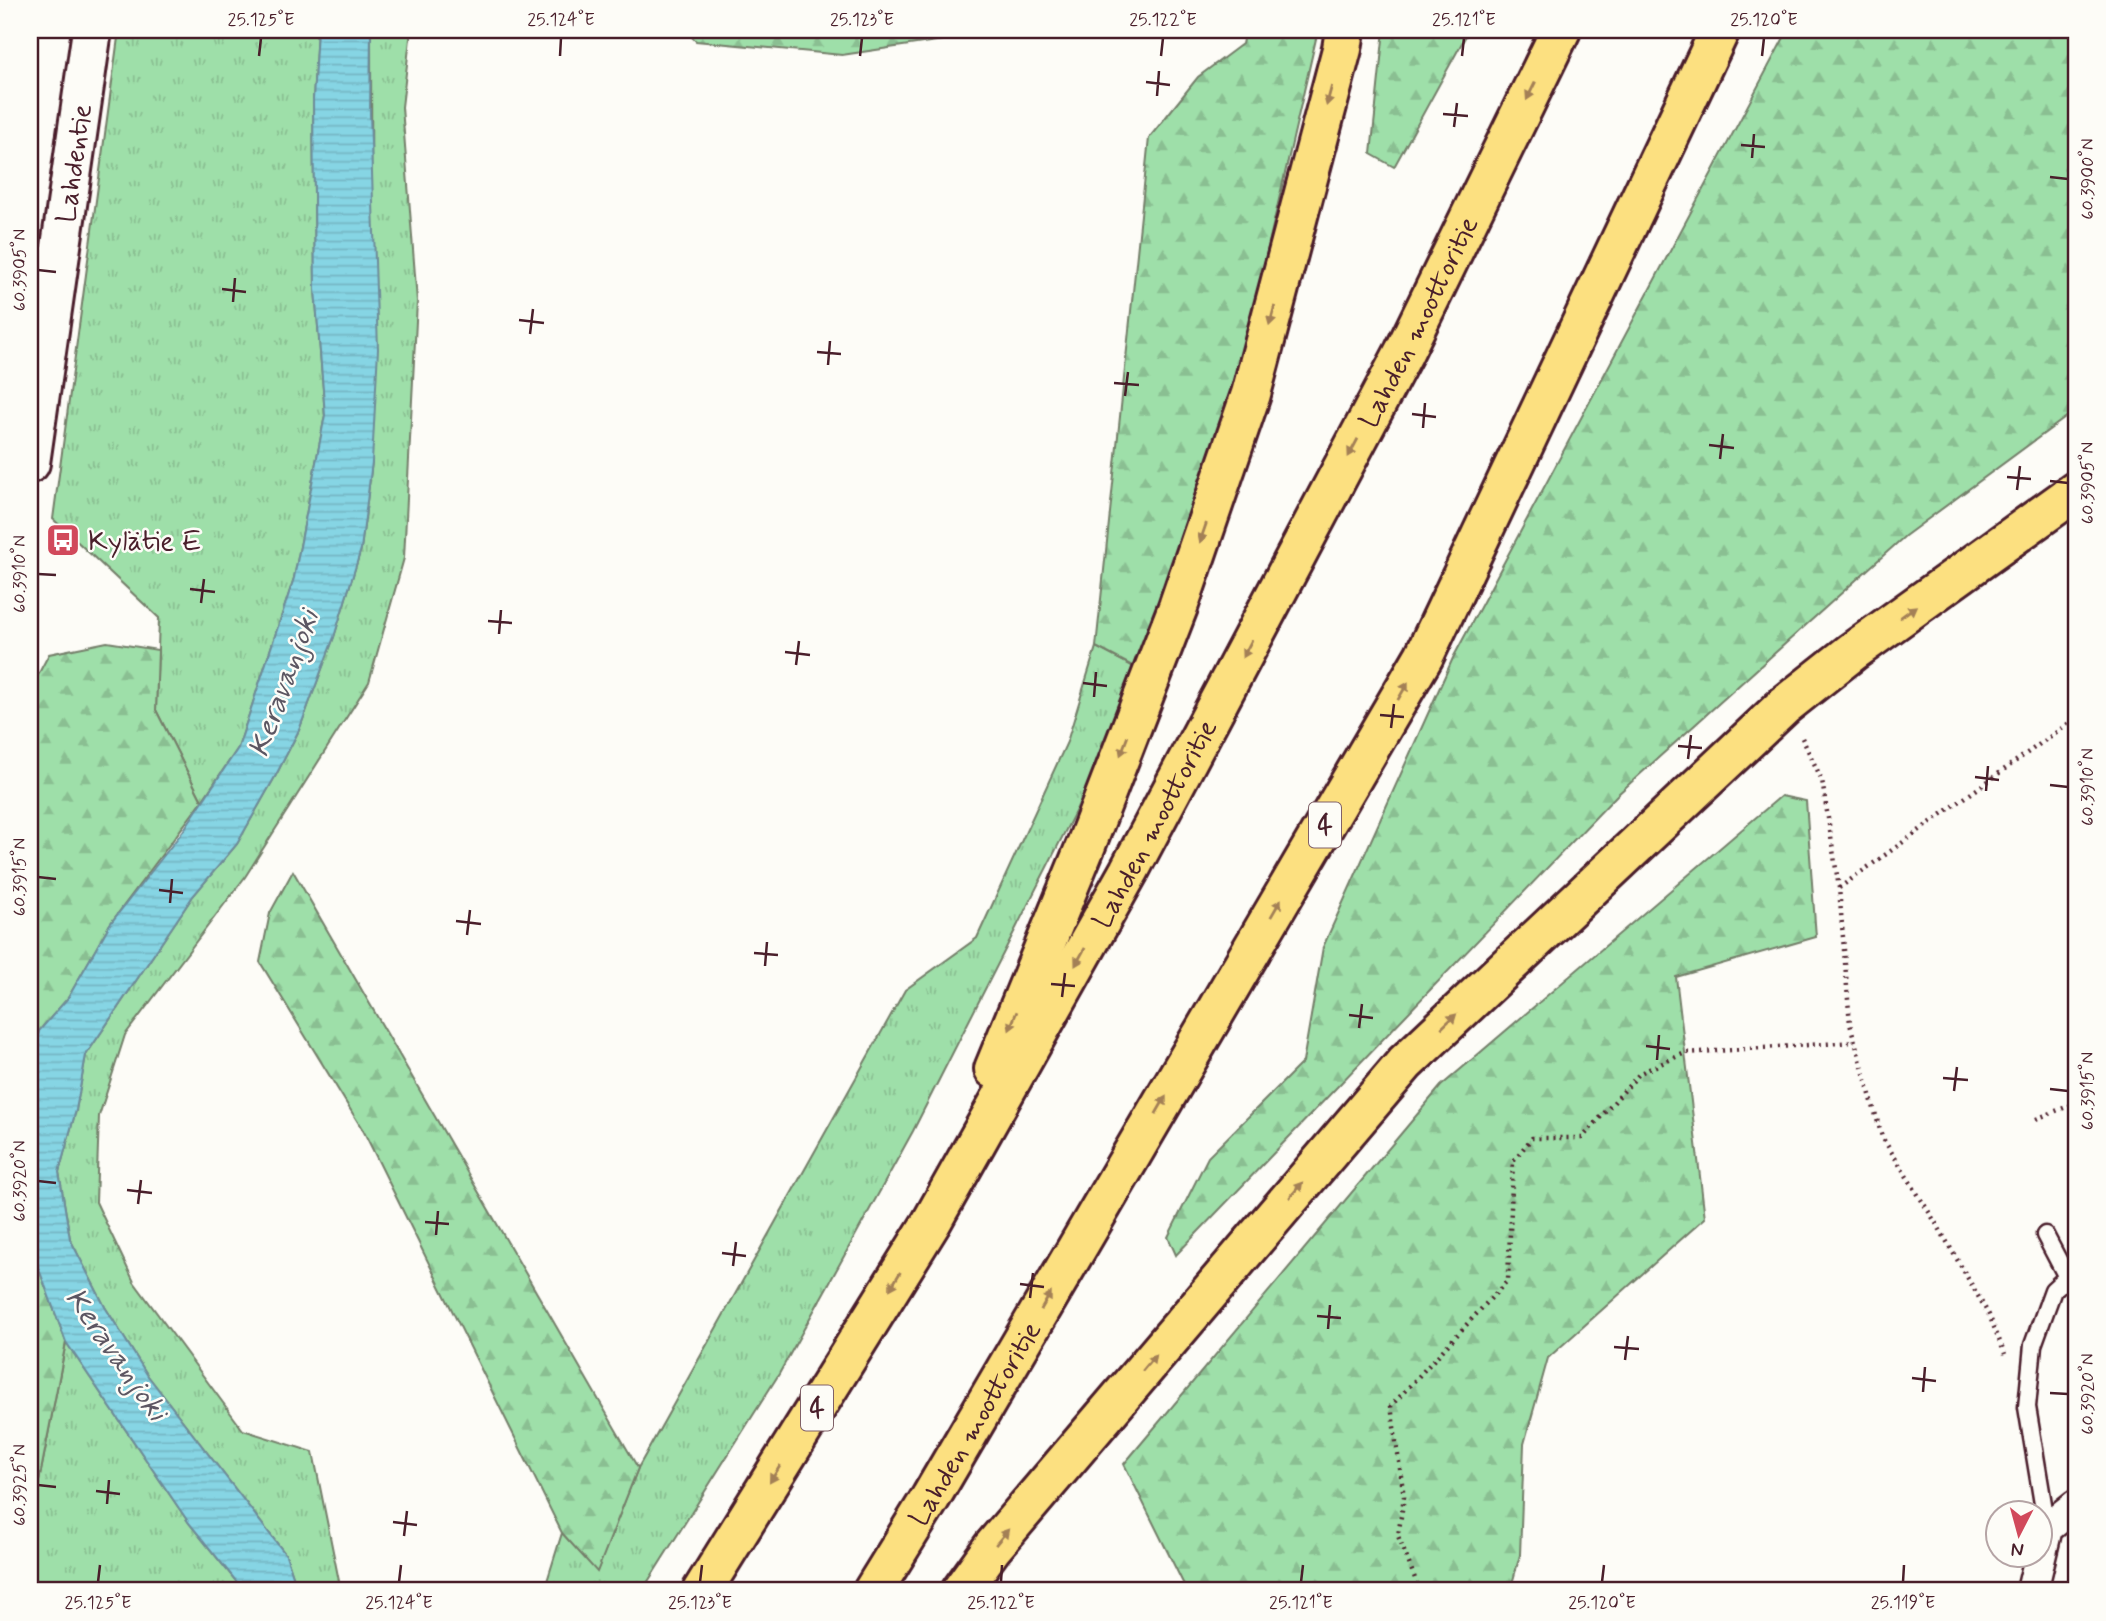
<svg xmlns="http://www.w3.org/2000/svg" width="2106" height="1621" viewBox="0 0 2106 1621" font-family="Mynerve,sans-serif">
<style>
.grass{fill:url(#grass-tufts);stroke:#747f6a;stroke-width:2}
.forest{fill:url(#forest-firs);stroke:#747f6a;stroke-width:2}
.water{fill:url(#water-rules);stroke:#6e8c9a;stroke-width:2}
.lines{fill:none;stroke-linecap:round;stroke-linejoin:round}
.lane-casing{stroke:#4a1f2b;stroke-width:21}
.street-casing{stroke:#4a1f2b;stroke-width:35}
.secondary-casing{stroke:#4a1f2b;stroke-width:44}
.highway-casing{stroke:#4a1f2b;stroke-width:44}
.path{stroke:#4a1f2b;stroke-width:4.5;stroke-dasharray:2 5;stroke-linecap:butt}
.lane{stroke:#fdfcf7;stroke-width:16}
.street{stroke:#fdfcf7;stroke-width:30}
.secondary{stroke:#fdfcf7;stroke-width:38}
.highway{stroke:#fce080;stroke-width:38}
.oneway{fill:#a38056}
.ticks{fill:none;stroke:#4a1f2b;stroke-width:2.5}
.labels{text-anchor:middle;stroke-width:5;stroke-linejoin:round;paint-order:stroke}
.shield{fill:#fdfcf7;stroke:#806168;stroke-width:2}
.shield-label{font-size:26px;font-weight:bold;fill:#4a1f2b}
.street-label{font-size:28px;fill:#4a1f2b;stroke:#fdfcf7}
.poi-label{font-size:28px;fill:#4a1f2b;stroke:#fdfcf7;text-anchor:start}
.water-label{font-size:30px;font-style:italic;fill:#5c5662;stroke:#fdfcf7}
.neatline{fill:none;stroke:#4a1f2b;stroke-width:2.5}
.ticks-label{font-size:18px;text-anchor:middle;fill:#4a1f2b}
</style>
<defs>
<pattern id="grass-tufts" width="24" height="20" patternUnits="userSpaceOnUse" patternTransform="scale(1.75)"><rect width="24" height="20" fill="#9edfa9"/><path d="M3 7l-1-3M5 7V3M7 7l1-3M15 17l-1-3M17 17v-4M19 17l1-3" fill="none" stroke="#8abf92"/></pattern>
<pattern id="forest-firs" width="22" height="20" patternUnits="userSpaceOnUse" patternTransform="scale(1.75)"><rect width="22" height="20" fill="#9edfa9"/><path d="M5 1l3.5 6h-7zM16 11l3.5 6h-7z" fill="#8abf92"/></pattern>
<pattern id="water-rules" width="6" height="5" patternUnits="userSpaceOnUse" patternTransform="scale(1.75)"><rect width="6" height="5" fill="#86d5e4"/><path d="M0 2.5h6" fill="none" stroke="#75b6c4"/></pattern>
</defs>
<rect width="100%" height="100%" fill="#fdfcf7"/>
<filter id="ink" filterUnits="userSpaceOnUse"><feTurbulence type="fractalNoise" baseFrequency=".0143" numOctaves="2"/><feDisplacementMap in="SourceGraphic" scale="14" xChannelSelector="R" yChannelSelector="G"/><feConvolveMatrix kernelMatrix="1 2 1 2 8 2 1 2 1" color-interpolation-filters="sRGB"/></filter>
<g filter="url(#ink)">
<!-- grass -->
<g class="grass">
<polygon points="119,30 317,30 313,100 315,289 325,415 294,578 238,748 202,801 156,710 159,618 53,519"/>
<polygon points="371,30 411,30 402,107 417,301 404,558 369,682 245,877 125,1035 99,1116 96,1202 134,1282 243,1430 313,1452 341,1591 298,1591 286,1555 148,1376 105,1307 70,1239 59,1172 76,1110 86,1055 193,896 237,844 276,775 299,730 334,637 361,549 372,462"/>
<polygon points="1096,647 1140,670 1077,808 913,1131 779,1374 642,1591 544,1591 562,1533 597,1571 638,1468 905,990 977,938 1067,742"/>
<polygon points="66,1342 189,1523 244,1591 30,1591 30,1528"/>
</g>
<!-- forest -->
<g class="forest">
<polygon points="685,30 960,30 943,40 842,55 696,41"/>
<polygon points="1245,30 1318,30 1239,373 1140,670 1096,647 1149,138 1198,77 1242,44"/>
<polygon points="1384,30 1469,30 1394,167 1371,154"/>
<polygon points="1788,30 2076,30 2076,410 1905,536 1617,795 1176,1255 1168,1237 1208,1157 1303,1062 1323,947 1453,658"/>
<polygon points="107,642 158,650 156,710 202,801 110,924 68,998 39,1031 30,1069 30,690 49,654"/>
<polygon points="1781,796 1806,801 1816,937 1676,977 1705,1218 1548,1358 1524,1444 1520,1555 1510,1591 1187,1591 1124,1464 1441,1086"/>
<polygon points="293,871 638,1468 597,1572 562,1533 364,1132 260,962 270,913"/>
<polygon points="30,1245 66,1342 30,1528"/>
</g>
<!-- water -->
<polygon class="water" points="317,30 371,30 370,114 378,349 372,462 361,549 334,637 299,730 276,775 237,844 193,896 86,1055 76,1110 59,1172 70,1239 105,1307 148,1376 286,1555 298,1591 244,1591 189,1523 66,1342 30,1245 30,1069 39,1031 68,998 110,924 183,831 238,748 294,578 325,415 315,289 313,100"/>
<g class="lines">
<!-- lane casing -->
<g class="lane-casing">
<g id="lane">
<polyline points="2045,1235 2067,1277"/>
<polyline points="2047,1528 2027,1407 2033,1345 2053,1290 2076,1269"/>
</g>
</g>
<!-- street casing -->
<g class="street-casing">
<polyline id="street" points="2032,1591 2047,1528 2076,1505"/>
</g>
<!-- secondary casing -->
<g class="secondary-casing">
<g id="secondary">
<path id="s1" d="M 30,463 L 92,30"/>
</g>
</g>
<!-- highway casing -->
<g class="highway-casing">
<g id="highway">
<polyline points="994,1069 1086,845 1178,607 1251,394 1342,49 1345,30"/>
<path id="s2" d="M 702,1591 L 931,1223 L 1129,871 L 1404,352 L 1561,30"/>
<path id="s3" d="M 873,1591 L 931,1497 L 1424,656 L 1720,30"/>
<polyline points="961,1591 992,1548 1405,1063 1785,705 1852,652 2076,491"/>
</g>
</g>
<!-- path -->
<g class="path">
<polyline points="1802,738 1822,780 1839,888 1850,1024 1882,1137 1939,1228 1989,1315 2005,1354"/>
<polyline points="1839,888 2076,718"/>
<polyline points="2036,1119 2076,1103"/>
<polyline points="1420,1591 1398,1536 1404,1497 1391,1406 1508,1280 1513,1161 1532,1138 1582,1138 1640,1073 1685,1053 1855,1042"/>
</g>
<!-- lane -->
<use href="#lane" class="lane"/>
<!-- street -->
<use href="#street" class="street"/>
<!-- secondary -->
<use href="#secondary" class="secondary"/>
<!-- highway -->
<use href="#highway" class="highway"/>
</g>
<!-- one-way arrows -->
<defs><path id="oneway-solid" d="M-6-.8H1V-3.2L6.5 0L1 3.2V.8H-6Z" transform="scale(1.75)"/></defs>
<g class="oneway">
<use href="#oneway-solid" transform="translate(1531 91) rotate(116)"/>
<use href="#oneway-solid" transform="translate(1329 96) rotate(105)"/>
<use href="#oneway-solid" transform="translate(1272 316) rotate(105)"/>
<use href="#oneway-solid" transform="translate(1353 448) rotate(118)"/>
<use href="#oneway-solid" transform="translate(1203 533) rotate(109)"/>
<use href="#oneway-solid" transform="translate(1908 612) rotate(-36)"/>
<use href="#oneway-solid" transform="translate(1247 649) rotate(118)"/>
<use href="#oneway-solid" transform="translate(1403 691) rotate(-60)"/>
<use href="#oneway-solid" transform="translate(1124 746) rotate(111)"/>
<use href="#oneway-solid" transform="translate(1276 908) rotate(-60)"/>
<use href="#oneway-solid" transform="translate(1080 957) rotate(119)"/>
<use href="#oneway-solid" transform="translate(1013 1021) rotate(112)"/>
<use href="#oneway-solid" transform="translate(1449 1021) rotate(-43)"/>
<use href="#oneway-solid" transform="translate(1161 1105) rotate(-60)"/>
<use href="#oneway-solid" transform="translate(1296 1190) rotate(-50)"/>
<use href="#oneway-solid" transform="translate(895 1281) rotate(121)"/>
<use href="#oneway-solid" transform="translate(1046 1301) rotate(-60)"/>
<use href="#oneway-solid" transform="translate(1149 1363) rotate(-50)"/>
<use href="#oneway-solid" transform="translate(775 1474) rotate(122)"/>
<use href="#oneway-solid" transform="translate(1002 1537) rotate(-50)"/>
</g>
</g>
<!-- ticks -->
<path class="ticks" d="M 259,56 L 261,38M 560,56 L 561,38M 860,56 L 862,38M 1161,56 L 1163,38M 1462,56 L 1464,38M 1762,56 L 1764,38M 1146,82 L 1170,85M 1157,96 L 1159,71M 1443,114 L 1468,116M 1454,127 L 1457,103M 1741,145 L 1765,147M 1752,158 L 1754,134M 2050,177 L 2068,179M 38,270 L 56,272M 222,289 L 246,292M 233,302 L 235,278M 519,320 L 544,323M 530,334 L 533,309M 817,352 L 841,354M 828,365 L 830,341M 1114,383 L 1139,385M 1125,396 L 1128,372M 1412,414 L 1436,417M 1423,428 L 1425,403M 1709,445 L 1734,448M 1720,459 L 1723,434M 2007,477 L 2031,479M 2050,481 L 2068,483M 2017,490 L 2020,466M 38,574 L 56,575M 190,589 L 215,592M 201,603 L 204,579M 488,621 L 512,623M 499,634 L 501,610M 785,652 L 810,655M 796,665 L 799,641M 1083,683 L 1107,686M 1094,697 L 1096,672M 1380,715 L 1404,717M 1391,728 L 1394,704M 1678,746 L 1702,748M 1688,759 L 1691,735M 1975,777 L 1999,780M 2050,785 L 2068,787M 1986,791 L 1988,766M 38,877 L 56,879M 159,890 L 183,893M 170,903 L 172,879M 456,921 L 481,924M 467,935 L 470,910M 754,953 L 778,955M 765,966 L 767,942M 1051,984 L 1075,986M 1062,997 L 1065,973M 1349,1015 L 1373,1018M 1359,1028 L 1362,1004M 1646,1046 L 1670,1049M 1657,1060 L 1659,1035M 1943,1078 L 1968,1080M 2050,1089 L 2068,1091M 1954,1091 L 1957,1067M 38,1181 L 56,1183M 127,1190 L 152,1193M 138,1204 L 141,1180M 425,1222 L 449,1224M 436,1235 L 438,1211M 722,1253 L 746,1256M 733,1266 L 736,1242M 1020,1284 L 1044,1287M 1030,1298 L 1033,1273M 1317,1316 L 1341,1318M 1328,1329 L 1330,1305M 1614,1347 L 1639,1349M 1625,1360 L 1628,1336M 1912,1378 L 1936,1381M 1923,1392 L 1925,1367M 2050,1393 L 2068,1394M 38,1485 L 56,1487M 96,1491 L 120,1494M 107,1504 L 109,1480M 393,1522 L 417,1525M 404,1536 L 407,1511M 98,1582 L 100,1565M 399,1582 L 401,1565M 700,1582 L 702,1565M 1001,1582 L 1002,1565M 1301,1582 L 1303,1565M 1602,1582 L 1604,1565M 1903,1582 L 1904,1565"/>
<!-- icons -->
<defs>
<g id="bus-square" transform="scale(1.75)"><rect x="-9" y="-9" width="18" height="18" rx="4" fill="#d1495b" stroke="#fdfcf7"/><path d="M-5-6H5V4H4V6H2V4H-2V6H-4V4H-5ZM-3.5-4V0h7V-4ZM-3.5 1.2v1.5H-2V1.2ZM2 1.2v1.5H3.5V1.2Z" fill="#fff"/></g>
</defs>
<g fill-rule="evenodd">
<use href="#bus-square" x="63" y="540"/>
</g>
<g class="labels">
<!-- shield labels -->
<g class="shield">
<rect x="1309" y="802.5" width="32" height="45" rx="5"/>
<rect x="801" y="1385.5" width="32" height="45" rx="5"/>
</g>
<g class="shield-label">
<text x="1325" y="834">4</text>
<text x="817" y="1417">4</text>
</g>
<!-- street labels -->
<g class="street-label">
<text dy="10" stroke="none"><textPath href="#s1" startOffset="303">Lahdentie</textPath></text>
<text dy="10" stroke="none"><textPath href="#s2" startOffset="1458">Lahden moottoritie</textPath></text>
<text dy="10" stroke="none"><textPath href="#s2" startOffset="891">Lahden moottoritie</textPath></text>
<text dy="10" stroke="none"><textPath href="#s3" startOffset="196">Lahden moottoritie</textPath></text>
</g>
<!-- poi labels -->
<g class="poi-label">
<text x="88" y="550">Kylätie E</text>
</g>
<!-- water labels -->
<g class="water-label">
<text transform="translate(283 683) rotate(-70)" y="10">Keravanjoki</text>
<text transform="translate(117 1354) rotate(55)" y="10">Keravanjoki</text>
</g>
</g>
<!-- margin -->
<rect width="2106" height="1621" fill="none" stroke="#fdfcf7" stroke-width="77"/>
<!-- north arrow -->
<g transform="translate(2019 1534) rotate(186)"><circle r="33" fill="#fdfcf7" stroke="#b5a4a5" stroke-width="2"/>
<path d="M0-5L12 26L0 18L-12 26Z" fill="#d1495b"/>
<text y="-10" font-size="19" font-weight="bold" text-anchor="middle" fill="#4a1f2b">N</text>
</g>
<rect x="38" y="38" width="2030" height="1544" class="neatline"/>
<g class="ticks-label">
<text x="261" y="25">25.125°E</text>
<text x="561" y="25">25.124°E</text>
<text x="862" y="25">25.123°E</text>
<text x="1163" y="25">25.122°E</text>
<text x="1464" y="25">25.121°E</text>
<text x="1764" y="25">25.120°E</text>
<text transform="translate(2087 179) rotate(-90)" y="6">60.3900°N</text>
<text transform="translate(19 270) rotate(-90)" y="6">60.3905°N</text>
<text transform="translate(2087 483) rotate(-90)" y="6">60.3905°N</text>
<text transform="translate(19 574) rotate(-90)" y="6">60.3910°N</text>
<text transform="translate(2087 787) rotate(-90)" y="6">60.3910°N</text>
<text transform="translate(19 877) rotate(-90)" y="6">60.3915°N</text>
<text transform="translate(2087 1091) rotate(-90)" y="6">60.3915°N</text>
<text transform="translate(19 1181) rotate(-90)" y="6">60.3920°N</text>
<text transform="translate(2087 1394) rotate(-90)" y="6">60.3920°N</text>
<text transform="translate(19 1485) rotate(-90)" y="6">60.3925°N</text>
<text x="98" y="1608">25.125°E</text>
<text x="399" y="1608">25.124°E</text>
<text x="700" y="1608">25.123°E</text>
<text x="1001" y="1608">25.122°E</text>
<text x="1301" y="1608">25.121°E</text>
<text x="1602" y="1608">25.120°E</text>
<text x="1903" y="1608">25.119°E</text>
</g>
</svg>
